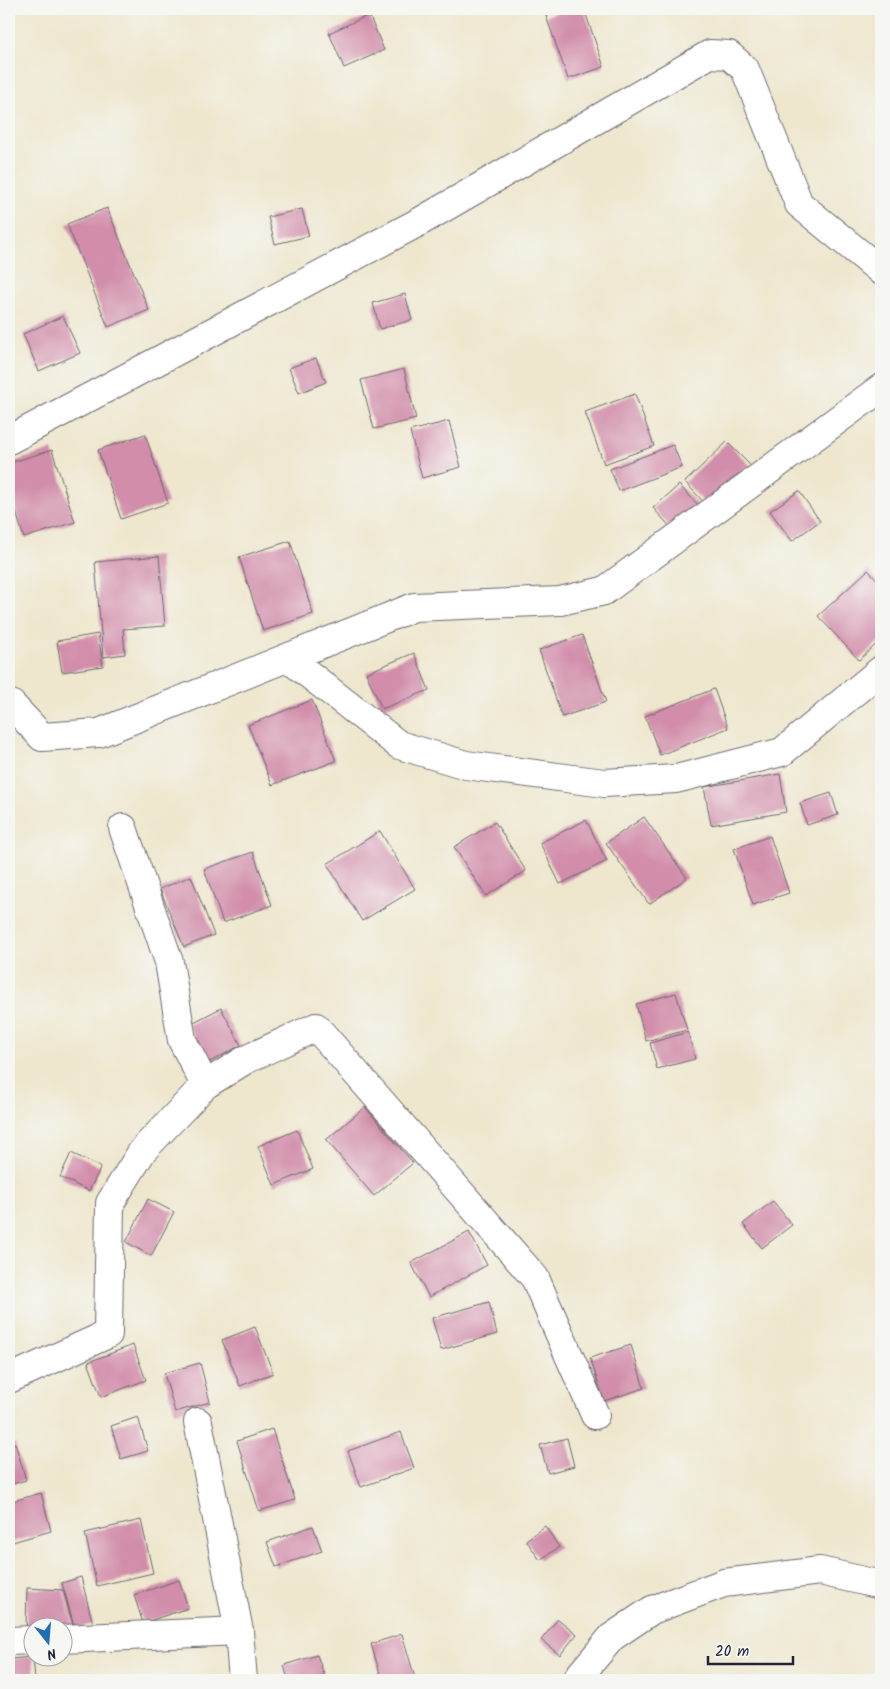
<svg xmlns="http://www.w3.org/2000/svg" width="890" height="1689" viewBox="0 0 890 1689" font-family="Kalam,sans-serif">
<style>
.building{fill:#d18daa}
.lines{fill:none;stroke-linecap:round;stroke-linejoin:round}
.minor-casing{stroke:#69676e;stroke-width:30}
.tertiary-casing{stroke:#69676e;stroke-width:30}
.minor{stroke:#fff;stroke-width:28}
.tertiary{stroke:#fff;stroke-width:28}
</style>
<rect width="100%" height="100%" fill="#f6f6f2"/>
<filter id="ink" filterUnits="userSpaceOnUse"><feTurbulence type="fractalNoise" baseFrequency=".02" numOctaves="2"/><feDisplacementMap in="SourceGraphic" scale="10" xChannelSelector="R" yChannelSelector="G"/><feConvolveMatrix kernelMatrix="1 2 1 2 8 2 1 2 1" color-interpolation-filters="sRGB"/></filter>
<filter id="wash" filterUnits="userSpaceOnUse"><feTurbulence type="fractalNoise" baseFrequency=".0096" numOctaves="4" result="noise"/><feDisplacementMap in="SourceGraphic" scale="20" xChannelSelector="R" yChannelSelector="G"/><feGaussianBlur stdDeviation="1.12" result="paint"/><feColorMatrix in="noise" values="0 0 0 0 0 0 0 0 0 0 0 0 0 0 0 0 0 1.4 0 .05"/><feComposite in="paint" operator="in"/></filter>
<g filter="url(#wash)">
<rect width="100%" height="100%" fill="#eee7ce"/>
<g id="blocks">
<!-- building -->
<g class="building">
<polygon points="566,9 584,9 604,67 568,79 546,16"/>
<polygon points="369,15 384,50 344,68 329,33"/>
<polygon points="107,208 149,310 108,327 67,224"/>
<polygon points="302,209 309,236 275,244 268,217"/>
<polygon points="405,294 412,320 380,329 373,303"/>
<polygon points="63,316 80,353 39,371 23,334"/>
<polygon points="316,358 326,382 299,393 289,368"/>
<polygon points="404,369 416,419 374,429 361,380"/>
<polygon points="635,394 654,446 604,464 585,412"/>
<polygon points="449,421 461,467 422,478 410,431"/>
<polygon points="145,434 168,503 121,519 98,450"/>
<polygon points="727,442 752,467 709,508 685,482"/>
<polygon points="673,445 682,467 619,491 610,469"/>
<polygon points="52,450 75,522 24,538 9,489 9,463"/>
<polygon points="679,485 701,508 675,532 653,508"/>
<polygon points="799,491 820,521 792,541 770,511"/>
<polygon points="290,541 313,614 263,631 239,557"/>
<polygon points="159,556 165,626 123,629 125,654 103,657 95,562"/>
<polygon points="868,570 881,584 881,640 859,660 818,616"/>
<polygon points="98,634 103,666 62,672 57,641"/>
<polygon points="582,635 606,702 562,717 539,650"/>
<polygon points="414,653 429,690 382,709 366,673"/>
<polygon points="714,689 728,728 660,755 645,716"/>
<polygon points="312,700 336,761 272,785 248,725"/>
<polygon points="780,774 786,812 711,825 704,787"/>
<polygon points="831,793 838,815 807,825 800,803"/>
<polygon points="644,817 687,878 649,904 606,843"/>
<polygon points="586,820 607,861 560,884 540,843"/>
<polygon points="495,822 526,871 486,896 454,847"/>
<polygon points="380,831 415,889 362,921 327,864"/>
<polygon points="770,836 789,893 753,905 734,849"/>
<polygon points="253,852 272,905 223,923 204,869"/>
<polygon points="191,876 214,935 184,947 160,889"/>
<polygon points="676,993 687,1030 646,1041 636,1004"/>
<polygon points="221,1008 241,1045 208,1063 188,1025"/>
<polygon points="688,1032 695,1059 657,1069 650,1043"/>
<polygon points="365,1107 413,1163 374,1196 326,1140"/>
<polygon points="297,1130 313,1169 274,1185 258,1146"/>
<polygon points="71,1153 101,1167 89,1191 60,1177"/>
<polygon points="148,1199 174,1212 151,1256 126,1242"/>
<polygon points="773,1201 792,1225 762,1248 743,1224"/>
<polygon points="469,1232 487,1265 429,1297 411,1263"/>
<polygon points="489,1302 497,1334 441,1350 432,1318"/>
<polygon points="255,1327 273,1373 240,1386 222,1340"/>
<polygon points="133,1345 146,1380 101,1397 88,1362"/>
<polygon points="631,1345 644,1388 604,1401 590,1358"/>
<polygon points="200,1363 210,1402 175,1412 164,1373"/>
<polygon points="138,1417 148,1451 121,1459 111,1426"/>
<polygon points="272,1429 295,1500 259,1511 237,1441"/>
<polygon points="401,1432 414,1468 361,1487 348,1451"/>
<polygon points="567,1438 574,1466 548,1473 540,1445"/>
<polygon points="15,1443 26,1480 9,1485 9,1445"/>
<polygon points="41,1493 51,1531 9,1543 9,1502"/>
<polygon points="141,1520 153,1573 97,1586 85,1533"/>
<polygon points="313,1526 322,1551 276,1567 267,1542"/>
<polygon points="545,1526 559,1547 540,1560 526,1540"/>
<polygon points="81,1577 93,1624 75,1629 62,1583"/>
<polygon points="179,1580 188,1608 143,1623 134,1595"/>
<polygon points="27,1588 63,1590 74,1628 62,1626 26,1628"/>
<polygon points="558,1619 577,1634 560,1655 541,1640"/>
<polygon points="402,1634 415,1678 406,1680 382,1680 371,1644"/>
<polygon points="317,1655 325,1677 314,1680 288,1680 284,1665"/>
<polygon points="33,1657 35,1680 9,1680 9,1659"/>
</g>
</g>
</g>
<g filter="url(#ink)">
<use href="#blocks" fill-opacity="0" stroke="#69676e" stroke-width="1"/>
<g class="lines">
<!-- minor casing -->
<g class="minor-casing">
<g id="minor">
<polyline points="288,658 399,745 466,765 604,783 676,779 782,752 881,670"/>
<polyline points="9,703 12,705 42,737 99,733 414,607 560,601 604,591 881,388"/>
<polyline points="123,828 169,962 182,1040 205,1085"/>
<polyline points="9,1379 108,1334 110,1203 143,1150 205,1085 245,1060 316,1027 535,1278 595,1415"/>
<polyline points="198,1422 239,1631 243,1680"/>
<polyline points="62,1639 239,1631"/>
<polyline points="9,1641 32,1640"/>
<polyline points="578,1680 579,1676 612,1637 652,1610 724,1583 820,1571 881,1585"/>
</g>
</g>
<!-- tertiary casing -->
<g class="tertiary-casing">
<polyline id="tertiary" points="9,440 421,221 710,54 729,55 745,69 799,204 881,271"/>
</g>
<!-- minor -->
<use href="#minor" class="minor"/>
<!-- tertiary -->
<use href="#tertiary" class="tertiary"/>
</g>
</g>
<!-- margin -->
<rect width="890" height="1689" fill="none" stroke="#f6f6f2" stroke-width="30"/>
<!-- north arrow -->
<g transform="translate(48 1642) rotate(163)"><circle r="24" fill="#f6f6f2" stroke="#a1a1a9"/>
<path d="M0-4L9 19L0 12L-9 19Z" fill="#1f6fb2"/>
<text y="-8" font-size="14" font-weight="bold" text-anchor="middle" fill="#22223b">N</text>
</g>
<!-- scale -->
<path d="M708 1656v8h85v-8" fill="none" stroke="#22223b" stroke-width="2.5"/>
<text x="715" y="1656" font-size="15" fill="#22223b" stroke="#f6f6f2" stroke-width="4" paint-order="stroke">20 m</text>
</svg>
